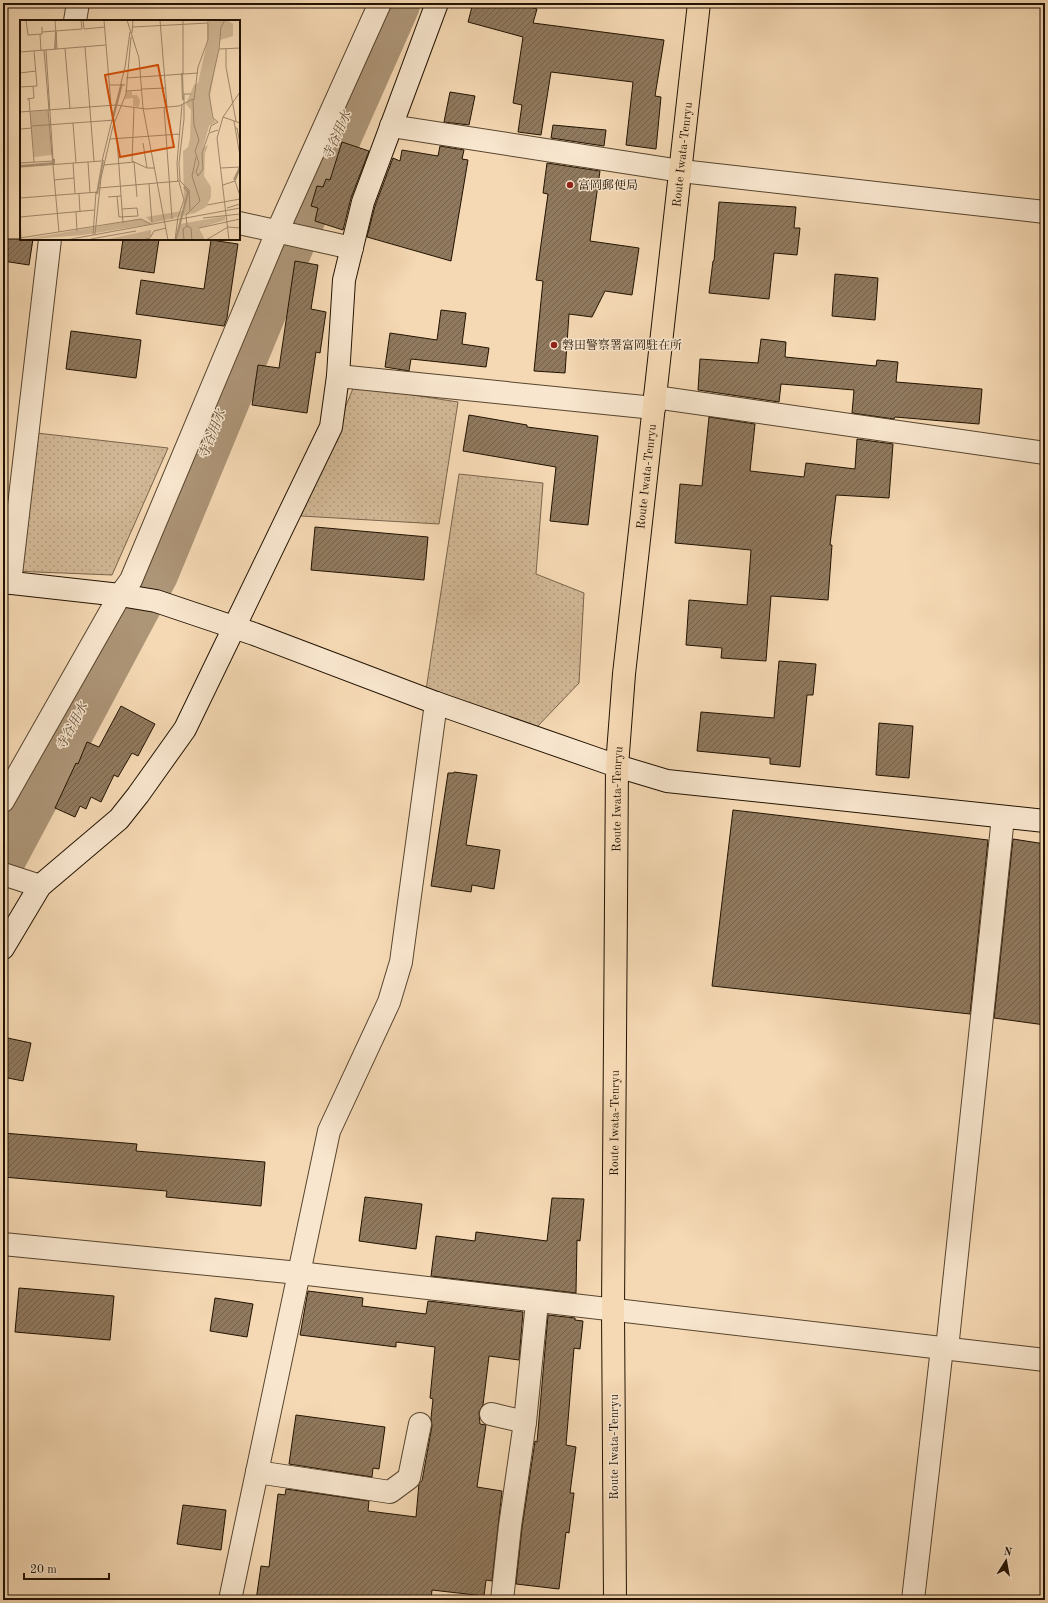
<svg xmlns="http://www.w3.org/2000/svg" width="1048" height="1603" viewBox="0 0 1048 1603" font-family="'Old Standard TT','Noto Serif JP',serif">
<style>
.grass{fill:url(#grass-dots);stroke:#7a644a}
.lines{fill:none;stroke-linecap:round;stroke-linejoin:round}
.river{stroke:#ad9577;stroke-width:51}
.building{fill:url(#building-hatch);stroke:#221200}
.street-casing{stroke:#57442d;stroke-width:24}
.secondary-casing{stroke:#221200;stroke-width:24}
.primary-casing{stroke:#221200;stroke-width:24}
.street{stroke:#f8e6ce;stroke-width:22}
.secondary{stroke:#f8e6ce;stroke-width:22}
.primary{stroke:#f5d9b4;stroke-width:22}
.poi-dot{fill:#8f2418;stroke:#f8e6ce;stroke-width:1.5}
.labels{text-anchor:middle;stroke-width:3;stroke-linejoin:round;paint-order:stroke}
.street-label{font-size:12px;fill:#221200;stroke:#f8e6ce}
.poi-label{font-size:12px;fill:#221200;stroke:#f8e6ce;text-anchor:start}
.water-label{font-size:13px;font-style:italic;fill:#614d36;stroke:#f8e6ce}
.inset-river{fill:none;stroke:#ad9577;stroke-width:2}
.inset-road{fill:none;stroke:#a1896c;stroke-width:1}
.view{fill:#d4520b;fill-opacity:0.15;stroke:#d4520b;stroke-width:2}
.inset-edge{fill:none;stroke:#221200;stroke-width:2}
</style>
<defs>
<pattern id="grass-dots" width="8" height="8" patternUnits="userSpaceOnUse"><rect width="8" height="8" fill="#d1b795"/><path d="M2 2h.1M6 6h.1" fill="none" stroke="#b39c7f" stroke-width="1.8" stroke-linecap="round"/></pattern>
<pattern id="building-hatch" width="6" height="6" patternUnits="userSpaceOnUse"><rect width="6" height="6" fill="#90795e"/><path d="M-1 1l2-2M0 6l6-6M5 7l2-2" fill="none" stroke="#75624b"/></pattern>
</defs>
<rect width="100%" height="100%" fill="#f5d9b4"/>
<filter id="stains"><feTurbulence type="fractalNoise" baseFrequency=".005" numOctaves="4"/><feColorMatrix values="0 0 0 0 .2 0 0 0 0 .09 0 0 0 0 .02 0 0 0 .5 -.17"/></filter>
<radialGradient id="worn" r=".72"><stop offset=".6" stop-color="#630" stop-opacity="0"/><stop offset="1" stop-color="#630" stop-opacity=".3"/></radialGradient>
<!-- grass -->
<g class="grass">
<polygon points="354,386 458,402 439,524 301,516"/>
<polygon points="28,432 168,448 112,575 12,571"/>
<polygon points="459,474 543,483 536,574 584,593 579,683 535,729 426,690"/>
</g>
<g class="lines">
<!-- river -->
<polyline class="river" points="3,854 153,573 295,229 395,3"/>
</g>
<!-- building -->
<g class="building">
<polygon points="473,3 516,3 537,9 533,23 664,40 655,96 661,97 656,149 626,145 633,82 551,72 541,135 518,132 522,105 513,103 523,37 468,22"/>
<polygon points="450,92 475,96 469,125 444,122"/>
<polygon points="553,125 606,130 604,146 551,138"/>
<polygon points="342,142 369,151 351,198 343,230 315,221 318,208 311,206 317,186 323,187 326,179 330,180"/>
<polygon points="440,146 464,150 462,159 468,160 451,261 367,237 375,206 393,158 400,161 402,150 438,156"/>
<polygon points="547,163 600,171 590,241 639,248 632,295 605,291 592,317 569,314 565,373 534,371 543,281 536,280 548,194 543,193"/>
<polygon points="719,202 796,207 794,228 800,228 797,255 774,253 769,299 709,293 713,261 714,261"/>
<polygon points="3,239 33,239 29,265 3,261"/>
<polygon points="123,239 159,239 154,273 119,268"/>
<polygon points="211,240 238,244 227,318 224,326 136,314 141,280 204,289"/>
<polygon points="295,261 318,265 311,309 326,312 320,353 316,352 307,413 252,405 258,365 279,368"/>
<polygon points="835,274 878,278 875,320 832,316"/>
<polygon points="441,310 466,313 462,344 489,348 486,367 411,359 409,371 385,367 390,333 437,340"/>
<polygon points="71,331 141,340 136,378 66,369"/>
<polygon points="761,339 786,342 785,357 876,366 877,360 898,362 896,382 982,389 979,424 895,417 894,419 852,413 854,390 781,384 779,402 698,390 700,359 758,363"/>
<polygon points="469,415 527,425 527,427 598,436 588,525 550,521 556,467 463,451"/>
<polygon points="709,417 755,424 750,471 804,477 806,463 855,469 857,439 893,444 889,498 836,495 830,545 832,545 828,600 771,596 766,661 721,658 722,648 686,645 689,600 747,605 751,550 675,543 680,484 702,486"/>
<polygon points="315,527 428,537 424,580 311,570"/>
<polygon points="779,661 816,664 813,695 807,695 800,767 770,764 770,758 697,751 701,712 774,718"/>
<polygon points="121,706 155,724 138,756 132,753 118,777 114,775 101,802 91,797 86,809 80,806 75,817 55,808 76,763 78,764 87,742 99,747"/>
<polygon points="879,723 913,726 909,778 876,775"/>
<polygon points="454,772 477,775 466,845 500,850 494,889 472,885 471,892 431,886 448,773 454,773"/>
<polygon points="733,810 988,840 970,1014 712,986"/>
<polygon points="1013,839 1045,844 1045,1025 994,1018"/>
<polygon points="3,1037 31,1043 23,1081 3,1077"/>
<polygon points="3,1133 137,1144 136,1151 265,1162 261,1206 166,1197 167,1191 3,1177"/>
<polygon points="365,1197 422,1204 416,1249 359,1241"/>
<polygon points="552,1198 584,1199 580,1241 577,1240 576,1293 431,1276 436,1236 475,1241 476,1232 547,1241"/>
<polygon points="19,1288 114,1296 110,1340 15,1332"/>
<polygon points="308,1291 363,1298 362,1306 426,1314 428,1301 523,1312 519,1360 489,1356 483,1405 479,1412 480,1424 486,1425 477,1487 502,1491 492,1581 486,1580 484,1596 432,1590 431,1600 256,1600 261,1566 269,1567 278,1494 285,1495 286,1489 369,1501 368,1511 416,1517 419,1483 422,1481 432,1426 431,1418 433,1399 430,1398 435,1347 396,1342 396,1347 300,1335"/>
<polygon points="215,1298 253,1304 247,1337 210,1331"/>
<polygon points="548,1315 575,1318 575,1320 583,1321 580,1349 574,1348 566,1445 576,1447 570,1493 574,1493 569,1533 566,1532 559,1589 516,1584 522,1528 535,1441 537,1442"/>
<polygon points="296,1415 385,1427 379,1469 373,1468 372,1477 289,1464"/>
<polygon points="183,1505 226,1510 221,1550 177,1544"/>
</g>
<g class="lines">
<!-- street casing -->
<g class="street-casing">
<g id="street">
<polyline points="75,21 78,3"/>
<polyline points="391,126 681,171 1045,212"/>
<polyline points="239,223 352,248"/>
<polyline points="338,376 654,408"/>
<polyline points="655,397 1045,453"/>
<polyline points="10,583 50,239"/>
<polyline points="3,801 120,595 131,580 277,232 380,3"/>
<polyline points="3,874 40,886"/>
<polyline points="3,1244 299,1273 1045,1360"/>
<polyline points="947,1349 1003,817"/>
<polyline points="491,1414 525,1422 510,1526 502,1600"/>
<polyline points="525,1422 537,1302"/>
<polyline points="257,1472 390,1492 409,1478 420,1424"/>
<polyline points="230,1600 329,1131 389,1002 401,962 436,703"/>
<polyline points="913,1600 942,1348"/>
</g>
</g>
<!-- secondary casing -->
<g class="secondary-casing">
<g id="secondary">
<polyline points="3,582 120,595 156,601 254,634 436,703 617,766 667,781 1045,821"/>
<polyline points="3,948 40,886 119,819 138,795 185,729 331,427 338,376 344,280 363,202 437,3"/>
</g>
</g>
<!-- primary casing -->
<g class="primary-casing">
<g id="primary">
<path id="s1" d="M 615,1600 L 613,1311 L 617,766 L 624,674 L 699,3"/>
</g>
</g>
<!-- street -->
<use href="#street" class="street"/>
<!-- secondary -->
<use href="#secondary" class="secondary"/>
<!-- primary -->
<use href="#primary" class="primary"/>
</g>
<!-- markers -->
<g class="poi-dot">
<circle cx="570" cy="185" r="4"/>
<circle cx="554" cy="345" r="4"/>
</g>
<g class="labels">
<!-- street labels -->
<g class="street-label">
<text dy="4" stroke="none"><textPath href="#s1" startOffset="1449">Route Iwata-Tenryu</textPath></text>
<text dy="4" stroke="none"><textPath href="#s1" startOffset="1125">Route Iwata-Tenryu</textPath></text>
<text dy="4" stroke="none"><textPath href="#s1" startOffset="801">Route Iwata-Tenryu</textPath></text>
<text dy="4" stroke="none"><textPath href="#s1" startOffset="477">Route Iwata-Tenryu</textPath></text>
<text transform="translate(614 1447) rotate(-90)" y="4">Route Iwata-Tenryu</text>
</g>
<!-- poi labels -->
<g class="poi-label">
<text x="578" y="189">富岡郵便局</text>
<text x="562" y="349">磐田警察署富岡駐在所</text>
</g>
<!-- water labels -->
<g class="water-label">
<text transform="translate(336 135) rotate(-66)" y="5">寺谷用水</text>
<text transform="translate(211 434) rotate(-68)" y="5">寺谷用水</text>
<text transform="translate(71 726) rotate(-62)" y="5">寺谷用水</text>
</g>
</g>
<!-- overview -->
<g transform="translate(20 20)">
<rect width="220" height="220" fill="#f5d9b4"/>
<path d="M 112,71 L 112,75 L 117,75 L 120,80 L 119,87 L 113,86 L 113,78 L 105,79 L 106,72 ZM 28,90 L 32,135 L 14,137 L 11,106 L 21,102 L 19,91 Z" fill="#d1b795"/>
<path d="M 187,0 L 207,0 L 213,4 L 213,16 L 200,20 L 190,76 L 192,97 L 196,102 L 189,106 L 183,128 L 188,125 L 185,134 L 184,156 L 191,167 L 191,177 L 186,187 L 175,193 L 132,203 L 126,197 L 162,191 L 164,187 L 163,131 L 168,127 L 170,119 L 171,90 L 166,84 L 174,65 L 178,63 L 187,23 ZM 19,91 L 22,103 L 11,106 L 10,92 ZM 205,196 L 205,200 L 179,208 L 185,220 L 156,220 L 160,204 ZM 121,199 L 131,204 L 63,215 L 0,220 ZM 131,210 L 131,216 L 127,219 L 83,220 Z" fill="#d1b795"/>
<path class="inset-river" d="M 35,29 L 36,12M 162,53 L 163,80M 93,98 L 102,64M 0,146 L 34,143 L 34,139M 214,160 L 220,147M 77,174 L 83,140M 156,219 L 168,172 L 164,167"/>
<path class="inset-road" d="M 6,0 L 8,15 L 22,14 L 22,7M 35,0 L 37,29M 63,0 L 64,9 L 85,7M 84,0 L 91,85M 107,0 L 119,38 L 123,88 L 148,220M 140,0 L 147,87M 163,0 L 163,54M 113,7 L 188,3 L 188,20 L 178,47 L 174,80M 22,12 L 62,9 L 61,0M 112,13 L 113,0M 20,14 L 21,31M 65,27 L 74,141M 45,29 L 50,88M 199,29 L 201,7 L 205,0M 206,29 L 206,47 L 216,101M 24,30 L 29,90M 26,30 L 33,140M 0,32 L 86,25M 0,53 L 16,51M 106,58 L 178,53M 89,65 L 105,65M 0,67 L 17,66 L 14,31M 122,69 L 146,68M 105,71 L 122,70M 7,79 L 14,78 L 13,66M 9,79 L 14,142M 114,87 L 112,141 L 127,148 L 135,148M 144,87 L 146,115M 28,90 L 39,212M 0,92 L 96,85 L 126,89 L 159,86 L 173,79 L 174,105 L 179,120 L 175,131 L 179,143 L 176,152 L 178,156 L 183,149 L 182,133 L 189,113 L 198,110M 203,97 L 220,103M 214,101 L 220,136M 53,103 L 56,143M 12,106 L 95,100M 215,108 L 217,108 L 220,124M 0,109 L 12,108M 189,112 L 191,106 L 198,102 L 193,98 L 189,74 L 199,29 L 220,28M 146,115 L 152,199M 90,119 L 160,114M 97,119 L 103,203M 123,123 L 127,148M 82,141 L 105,47 L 110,12M 68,142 L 70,173M 0,143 L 33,141M 53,143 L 55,173M 84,145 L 114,142 L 116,165M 0,147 L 81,141M 201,148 L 220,147M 34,160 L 54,158M 215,161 L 220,176M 158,162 L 157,143 L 162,85M 129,164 L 132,203M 116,165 L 117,177M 203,165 L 215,161 L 220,149M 79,168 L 160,161M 59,174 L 60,192M 97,176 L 99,197 L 118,196 L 117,188 L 102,189M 88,177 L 101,176M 0,178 L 78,172M 187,185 L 220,179M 207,188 L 220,184M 170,191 L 169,170 L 160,161 L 159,143 L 164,99 L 164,74 L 171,74M 56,192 L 57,211M 0,194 L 1,220M 0,197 L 74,190M 183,198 L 220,194M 167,206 L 166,195 L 180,181 L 172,156 L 176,137M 179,208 L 220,199M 75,214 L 81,158 L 93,106 L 106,74 L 111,17M 73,215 L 76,172M 0,218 L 121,199 L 131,204M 71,219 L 116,211M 46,220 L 220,188M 123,220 L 130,218 L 134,211 L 146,208M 155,220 L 158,197 L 164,180 L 159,162M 164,220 L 163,209 L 167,206 L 171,208 L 172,220M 186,220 L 208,207 L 220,208M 209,220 L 197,118 L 203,97 L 220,72"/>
<path class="view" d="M 138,45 L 154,127 L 100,137 L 85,55 Z"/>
<rect width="220" height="220" class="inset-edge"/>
</g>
<!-- margin -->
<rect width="1048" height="1603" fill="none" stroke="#f5d9b4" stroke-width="16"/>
<rect x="4" y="4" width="1040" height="1595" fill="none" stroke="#221200" stroke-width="2"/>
<rect x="8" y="8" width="1032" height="1587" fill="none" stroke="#221200"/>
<!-- north arrow -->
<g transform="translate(1006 1561) rotate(11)" stroke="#f8e6ce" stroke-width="3" paint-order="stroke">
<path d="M0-3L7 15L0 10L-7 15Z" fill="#221200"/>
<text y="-6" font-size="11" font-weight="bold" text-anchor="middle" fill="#221200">N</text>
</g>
<!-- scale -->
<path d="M24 1573v6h85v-6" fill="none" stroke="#221200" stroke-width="2"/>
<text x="30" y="1573" font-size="12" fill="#221200" stroke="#f8e6ce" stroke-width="3" paint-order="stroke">20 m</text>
<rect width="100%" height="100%" filter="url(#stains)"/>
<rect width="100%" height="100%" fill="url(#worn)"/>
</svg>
